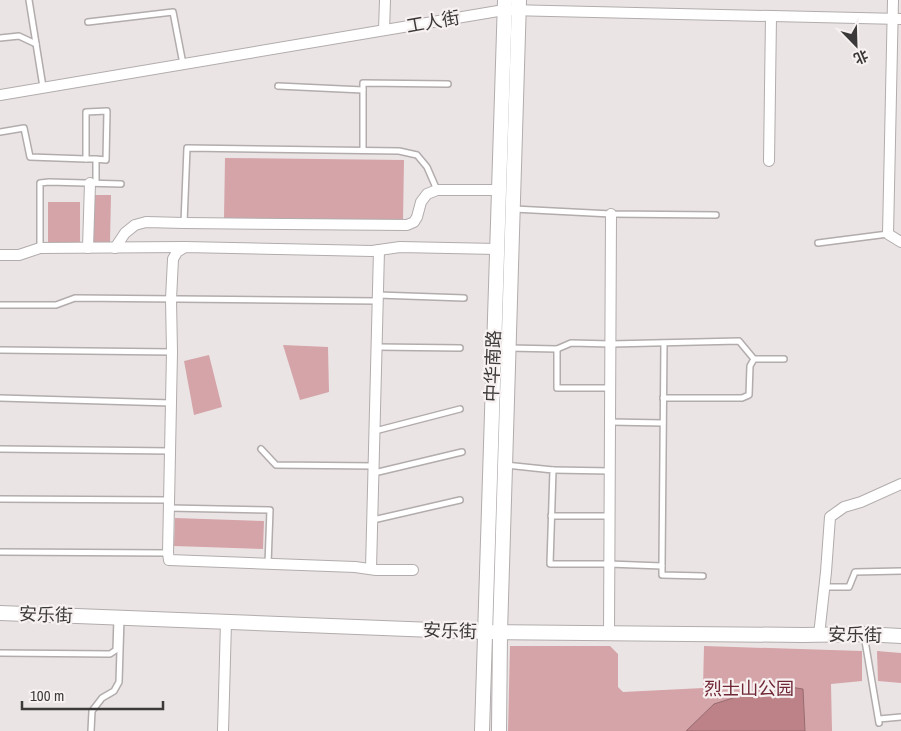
<svg xmlns="http://www.w3.org/2000/svg" width="901" height="731" viewBox="0 0 901 731" font-family="'Archivo Narrow','Noto Sans SC',sans-serif">
<style>
.green{fill:#d4a4a9}
.water{fill:#bd8288;stroke:#966c70}
.lines{fill:none;stroke-linecap:round;stroke-linejoin:round}
.lane-casing{stroke:#b2acac;stroke-width:8}
.street-casing{stroke:#b2acac;stroke-width:12}
.secondary-casing{stroke:#b2acac;stroke-width:16}
.lane{stroke:#fff;stroke-width:5}
.street{stroke:#fff;stroke-width:10}
.secondary{stroke:#fff;stroke-width:14}
.labels{text-anchor:middle;stroke-width:4.5;stroke-linejoin:round;paint-order:stroke}
.street-label{font-size:18px;fill:#3b3939;stroke:#f8f1f1}
.park-label{font-size:18px;fill:#6f2735;stroke:#f8f1f1}
</style>
<rect width="100%" height="100%" fill="#ebe4e4"/>
<!-- green -->
<g class="green">
<polygon points="225,158 404,160 403,220 224,218"/>
<polygon points="94,195 111,195 110,243 93,243"/>
<polygon points="48,202 80,202 80,243 48,244"/>
<polygon points="283,345 328,347 329,392 300,400"/>
<polygon points="209,355 222,407 194,415 184,361"/>
<polygon points="175,518 264,521 263,549 174,546"/>
<polygon points="510,646 610,646 618,654 618,687 623,692 703,688 704,646 862,651 862,681 831,684 832,731 508,731"/>
<polygon points="877,651 901,653 901,683 878,681"/>
</g>
<!-- water -->
<polygon class="water" points="783,686 803,689 805,731 686,731 714,704 758,690"/>
<g class="lines">
<!-- lane casing -->
<g class="lane-casing">
<g id="lane">
<polyline points="29,0 43,87"/>
<polyline points="88,22 173,12 183,64"/>
<polyline points="0,38 19,36 36,44"/>
<polyline points="278,86 363,90"/>
<polyline points="0,132 24,128 30,157 86,159"/>
<polyline points="363,150 363,83 448,84"/>
<polyline points="96,159 86,159 86,112 107,111 106,160 96,159 96,183"/>
<polyline points="514,209 611,214 716,215"/>
<polyline points="184,223 187,148 399,151 417,155 427,167 437,190"/>
<polyline points="818,243 888,234"/>
<polyline points="40,248 40,183 49,182 121,184"/>
<polyline points="378,295 464,298"/>
<polyline points="0,305 56,305 75,298 377,301"/>
<polyline points="377,347 460,348"/>
<polyline points="509,348 557,349 571,343 611,344 739,341 754,359 784,359"/>
<polyline points="557,349 557,388 610,388"/>
<polyline points="0,350 172,352"/>
<polyline points="0,398 171,403"/>
<polyline points="663,398 742,398 749,395 750,366 754,359"/>
<polyline points="610,422 663,423"/>
<polyline points="375,431 460,409"/>
<polyline points="0,449 170,451"/>
<polyline points="261,449 276,465 374,466"/>
<polyline points="506,465 553,470 550,564 609,564 662,566 662,575 703,576"/>
<polyline points="553,470 610,471"/>
<polyline points="374,473 462,452"/>
<polyline points="0,499 169,500"/>
<polyline points="169,508 270,510 268,564"/>
<polyline points="551,516 609,516"/>
<polyline points="373,520 460,500"/>
<polyline points="0,552 168,553"/>
<polyline points="662,566 664,343"/>
<polyline points="824,587 849,587 855,572 901,571"/>
<polyline points="864,635 879,723"/>
<polyline points="0,653 110,654 116,650 117,618"/>
<polyline points="879,719 901,717"/>
<polyline points="91,731 92,711 102,698 114,691 119,682 121,618"/>
</g>
</g>
<!-- street casing -->
<g class="street-casing">
<g id="street">
<polyline points="893,0 888,234 901,242"/>
<polyline points="384,30 385,0"/>
<polyline points="0,95 504,10 901,19"/>
<polyline points="769,161 771,16"/>
<polyline points="88,248 90,183"/>
<polyline points="115,248 125,233 135,225 146,222 184,223 407,225 414,222 417,217 421,202 427,194 437,190 499,190"/>
<polyline points="0,255 19,255 40,248 184,247"/>
<polyline points="371,569 379,250"/>
<polyline points="413,570 376,570 355,567 169,560 168,553 172,352 171,299 173,259 177,252 185,247 372,251 400,247 497,249"/>
<polyline points="609,633 611,214"/>
<polyline points="819,635 826,572 830,517 844,507 861,502 901,484"/>
<polyline points="223,731 226,622"/>
</g>
</g>
<!-- secondary casing -->
<g class="secondary-casing">
<g id="secondary">
<polyline points="0,613 485,632 803,635 864,634 901,636"/>
<polyline points="482,731 505,0"/>
<polyline points="499,731 500,633 519,0"/>
</g>
</g>
<!-- lane -->
<use href="#lane" class="lane"/>
<!-- street -->
<use href="#street" class="street"/>
<!-- secondary -->
<use href="#secondary" class="secondary"/>
</g>
<g class="labels">
<!-- street labels -->
<g class="street-label">
<text transform="translate(433 22) rotate(-10)" y="6">工人街</text>
<text transform="translate(493 366) rotate(-88)" y="6">中华南路</text>
<text transform="translate(46 615) rotate(2)" y="6">安乐街</text>
<text transform="translate(450 631) rotate(2)" y="6">安乐街</text>
<text transform="translate(855 635) rotate(1)" y="6">安乐街</text>
</g>
<!-- park labels -->
<g class="park-label">
<text x="749" y="695">烈士山公园</text>
</g>
</g>
<!-- north arrow -->
<g transform="translate(856 45) rotate(157)" stroke="#f8f1f1" stroke-width="4" paint-order="stroke">
<path d="M0-4L9 19L0 12L-9 19Z" fill="#3b3939"/>
<text y="-8" font-size="14" font-weight="bold" text-anchor="middle" fill="#3b3939">北</text>
</g>
<!-- scale -->
<path d="M22 701v8h141v-8" fill="none" stroke="#3b3939" stroke-width="2.5"/>
<text x="30" y="701" font-size="15" fill="#3b3939" stroke="#f8f1f1" stroke-width="4" paint-order="stroke">100 m</text>
</svg>
